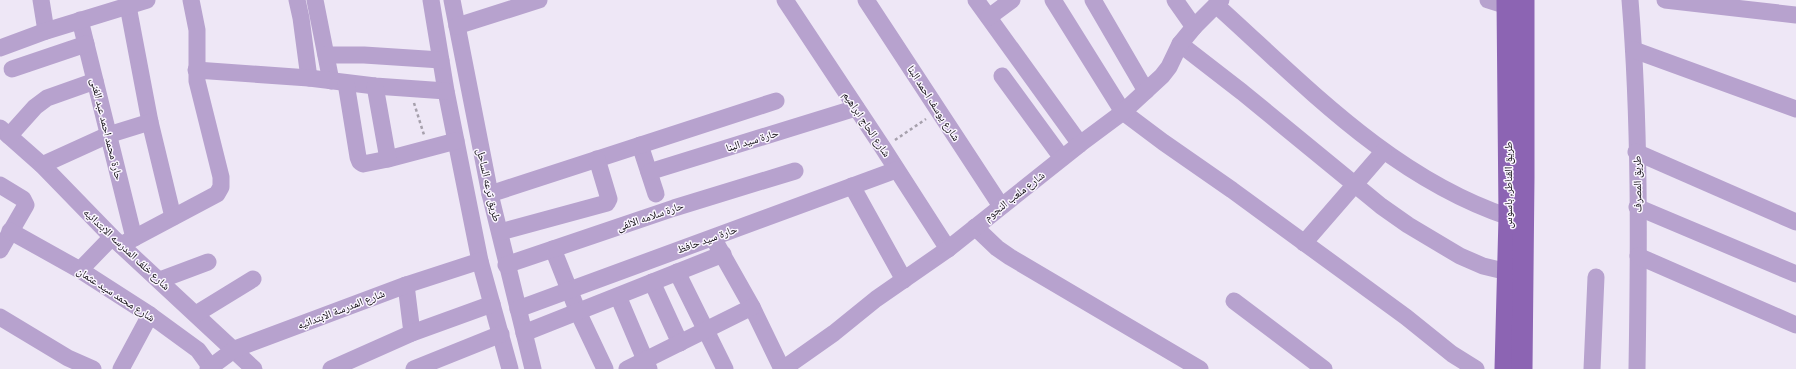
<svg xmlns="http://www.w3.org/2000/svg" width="1796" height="369" viewBox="0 0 1796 369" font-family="'IBM Plex Serif','Noto Naskh Arabic',serif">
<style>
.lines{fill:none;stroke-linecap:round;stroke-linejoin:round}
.path{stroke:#a6a0ac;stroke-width:2.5;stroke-dasharray:3 3;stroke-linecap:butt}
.minor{stroke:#b7a2ce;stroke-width:17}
.major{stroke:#8c64b3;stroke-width:21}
.labels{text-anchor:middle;stroke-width:3;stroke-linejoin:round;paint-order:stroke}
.street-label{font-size:11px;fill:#100d12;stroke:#faf5ff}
</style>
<rect width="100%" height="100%" fill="#eee7f6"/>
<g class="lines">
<!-- path -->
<g class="path">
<polyline points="414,103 424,135"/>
<polyline points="895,140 926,119"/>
</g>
<!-- minor -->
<g class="minor">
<polyline points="41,0 46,31"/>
<polyline points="297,0 301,18 309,78"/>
<polyline points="315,0 331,81"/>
<polyline points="431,0 446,91 480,261 510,369"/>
<polyline points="452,0 490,194 533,369"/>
<polyline points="785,0 883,148 948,249"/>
<polyline points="866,0 1001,206"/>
<polyline points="976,0 1080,144"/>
<polyline points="1053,0 1123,112 1163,142 1232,190 1406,317 1452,354 1476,369"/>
<polyline points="1093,0 1146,91"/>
<polyline points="1175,0 1194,27"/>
<polyline points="1488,0 1507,6"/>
<path d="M 1630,0 C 1640,122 1639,246 1637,369"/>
<polyline points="1665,0 1796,15"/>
<path d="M 1216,5 C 1306,86 1392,178 1509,217"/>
<polyline points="128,6 150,122 173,217"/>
<polyline points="989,17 1012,0"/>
<polyline points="80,20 134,238"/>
<polyline points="457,26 539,0"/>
<polyline points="1180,44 1242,92 1381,206 1408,225 1460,256 1483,266 1508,272"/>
<polyline points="0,48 46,31 147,0"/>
<polyline points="1634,50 1796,109"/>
<polyline points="326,55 364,55 441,60"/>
<polyline points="12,69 86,44"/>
<polyline points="196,70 309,78 375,86 446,91"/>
<polyline points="1002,76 1062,158"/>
<polyline points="346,83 358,157 360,162 363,164 388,159 456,141"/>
<polyline points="375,86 388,159"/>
<polyline points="0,128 42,165 112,237 254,369"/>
<polyline points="9,136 35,107 47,98 95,81"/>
<polyline points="640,145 656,194"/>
<polyline points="1636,152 1796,222"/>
<polyline points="42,165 108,135 150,122"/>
<polyline points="649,172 856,108"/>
<polyline points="0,185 23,199 26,205 0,250"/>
<polyline points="852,186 904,280"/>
<polyline points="490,194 776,101"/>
<polyline points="1637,207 1796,274"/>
<polyline points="975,227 997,248 1010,257 1200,369"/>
<polyline points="10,231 80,270 150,315 198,350 212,369"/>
<polyline points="500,232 607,203 609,199 597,159"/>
<polyline points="1304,243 1383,152"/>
<polyline points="121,245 217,194 221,187 221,177 197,81 197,30 191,0"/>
<polyline points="717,245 752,307 782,369"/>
<polyline points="553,249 578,312 605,369"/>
<polyline points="1638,256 1796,325"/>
<polyline points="506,265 674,208 795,171"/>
<polyline points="80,270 112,237"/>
<polyline points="677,272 725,369"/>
<polyline points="160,280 208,262"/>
<polyline points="652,282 680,343"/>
<polyline points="406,285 412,333"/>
<polyline points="618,296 649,369"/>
<polyline points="1234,301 1324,369"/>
<polyline points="518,309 896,170"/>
<polyline points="196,314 253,279"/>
<polyline points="0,317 68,358 93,369"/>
<polyline points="524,333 723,254"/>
<polyline points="121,369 150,315"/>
<polyline points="208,369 235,349 406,285 480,261"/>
<polyline points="331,369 412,333 492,304"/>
<polyline points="414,369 501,334"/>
<polyline points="627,369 752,307"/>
<polyline points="783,369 834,333 876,299 948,249 1080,144 1123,112 1162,76 1169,67 1180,44 1194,27 1221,0"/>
<polyline points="1592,369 1596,277"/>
</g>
<!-- major -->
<g class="major">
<polyline points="1505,369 1509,217 1507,0"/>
<polyline points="1522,369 1524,177 1524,0"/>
</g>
</g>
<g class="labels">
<!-- street labels -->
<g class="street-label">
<text transform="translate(934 103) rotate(57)" y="4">شارع يوسف احمد البنا</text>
<text transform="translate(867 124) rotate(56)" y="4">شارع الحاج ابراهيم</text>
<text transform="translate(107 129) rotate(76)" y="4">حارة محمد احمد عبد الغنى</text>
<text transform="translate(752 140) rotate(-17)" y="4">حارة سيد البنا</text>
<text transform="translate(1637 184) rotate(-91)" y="4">طريق المصرف</text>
<text transform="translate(489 185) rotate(77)" y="4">طريق ترعه الساحل</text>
<text transform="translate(1508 185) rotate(-90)" y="4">طريق القناطر, باسوس</text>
<text transform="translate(1014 196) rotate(-38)" y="4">شارع ملعب النجوم</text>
<text transform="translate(650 216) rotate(-19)" y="4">حارة سلامه الالفى</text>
<text transform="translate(707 239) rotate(-20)" y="4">حارة سيد حافظ</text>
<text transform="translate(127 249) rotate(43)" y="4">شارع خلف المدرسه الابتدائيه</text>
<text transform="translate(116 294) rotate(33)" y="4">شارع محمد سيد عثمان</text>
<text transform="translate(341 309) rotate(-21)" y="4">شارع المدرسة الابتدائيه</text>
</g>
</g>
</svg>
